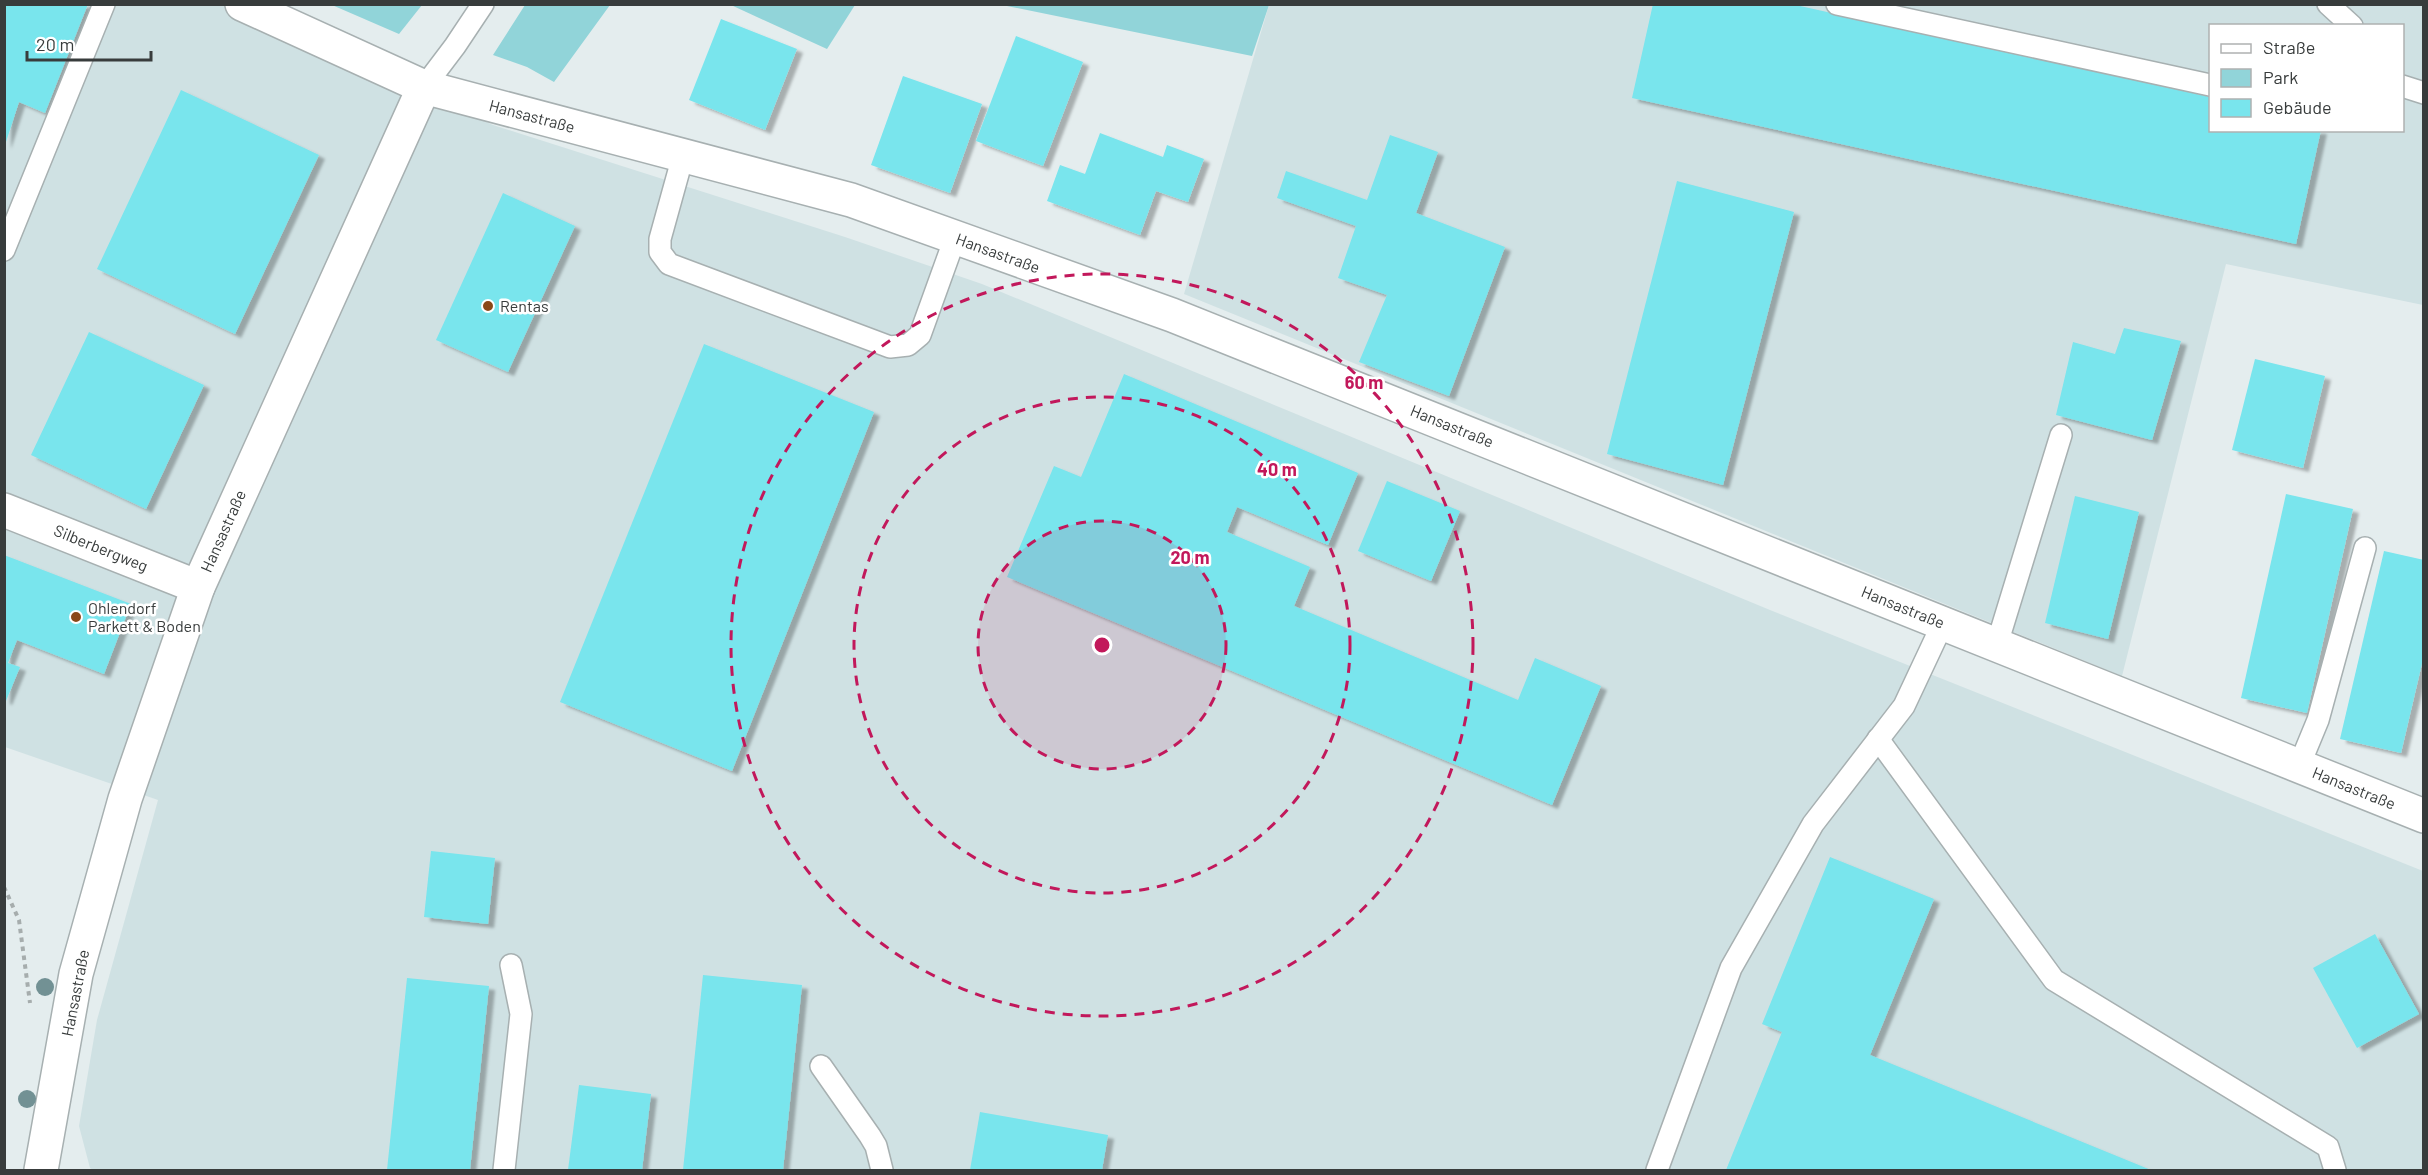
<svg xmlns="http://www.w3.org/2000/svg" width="2428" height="1175" viewBox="0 0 2428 1175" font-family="Barlow,sans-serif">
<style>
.built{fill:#cfe1e3;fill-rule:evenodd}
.green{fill:#91d4d9}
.building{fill:#79e5ed;filter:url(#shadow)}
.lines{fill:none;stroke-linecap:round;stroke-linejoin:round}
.service-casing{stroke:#a7b0b1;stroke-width:24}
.minor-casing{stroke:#a7b0b1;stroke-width:36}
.path{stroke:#a6adad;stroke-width:4;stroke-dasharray:4.5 4.5;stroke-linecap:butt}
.service{stroke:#fff;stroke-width:21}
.minor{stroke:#fff;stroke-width:33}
.tree{fill:#729194}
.ring{fill:none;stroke:#c2185b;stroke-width:3;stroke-dasharray:10 8}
.poi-dot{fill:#8a4818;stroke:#fff;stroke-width:2}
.labels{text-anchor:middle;stroke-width:5;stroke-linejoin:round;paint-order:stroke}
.street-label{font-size:16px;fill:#383c3c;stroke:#fff}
.poi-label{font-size:16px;fill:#383c3c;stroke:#fff;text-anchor:start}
.centre{fill:#c2185b;stroke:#fff;stroke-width:3}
.ring-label{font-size:18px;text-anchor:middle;font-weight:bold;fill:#c2185b;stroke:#fff;stroke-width:5;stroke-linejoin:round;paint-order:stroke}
</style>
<defs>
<filter id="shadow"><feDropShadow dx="6" dy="4" stdDeviation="1.5" flood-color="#0004"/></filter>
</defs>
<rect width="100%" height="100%" fill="#e4edee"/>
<!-- built -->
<g class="built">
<polygon points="5,5 225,5 493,125 845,237 982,284 1770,610 2423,871 2423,1170 93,1170 90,1168 79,1126 97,1020 158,800 5,747"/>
<path d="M 1269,5 L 2423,5 L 2423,305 L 2226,264 L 2122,676 L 1184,294 ZM 2210,26 L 2402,26 L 2402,130 L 2210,130 Z"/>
</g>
<!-- green -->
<g class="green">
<polygon points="332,5 422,5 399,34"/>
<polygon points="525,5 525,4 610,5 554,82 527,67 493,55"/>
<polygon points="731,5 855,4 855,5 827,49"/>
<polygon points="1002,5 1269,4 1269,5 1252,56"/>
</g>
<!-- building -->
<g class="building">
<polygon points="4,4 88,4 45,113 19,102 5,145"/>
<polygon points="1653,4 1791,4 2210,97 2210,130 2321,130 2296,244 1632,98"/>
<polygon points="721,19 797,49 765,130 689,100"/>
<polygon points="1016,36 1083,62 1043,166 976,141"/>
<polygon points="903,76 982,104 950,193 871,165"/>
<polygon points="181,90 319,155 235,334 97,269"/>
<polygon points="1100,133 1163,157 1167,145 1204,159 1188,202 1156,191 1140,235 1047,201 1060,165 1085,174"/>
<polygon points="1390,135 1438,152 1416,213 1505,247 1449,396 1359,362 1387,295 1338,278 1356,226 1277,198 1286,171 1367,200"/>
<polygon points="1677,181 1794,212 1723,485 1607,454"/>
<polygon points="503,193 575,226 508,372 436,340"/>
<polygon points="2124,328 2181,341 2152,440 2056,415 2073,342 2115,354"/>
<polygon points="89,332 204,385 146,509 31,455"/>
<polygon points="704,344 874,412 732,771 560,702"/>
<polygon points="2255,359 2325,376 2303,468 2232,450"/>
<polygon points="1124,374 1358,473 1328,545 1237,507 1227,532 1310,567 1294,606 1518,700 1535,658 1601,686 1552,805 1007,577 1054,466 1081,477"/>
<polygon points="1387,481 1460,511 1431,581 1358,551"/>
<polygon points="2286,494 2353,509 2307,713 2241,698"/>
<polygon points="2075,496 2139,512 2108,639 2045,623"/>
<polygon points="2384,551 2424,560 2424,655 2401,753 2340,739"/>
<polygon points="4,555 131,604 104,674 17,640 8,663 20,667 6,701 4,700"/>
<polygon points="431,851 495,858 488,924 424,917"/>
<polygon points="1830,857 1934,899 1870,1055 2151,1170 1726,1170 1782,1032 1762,1024"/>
<polygon points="2375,934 2419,1014 2357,1048 2313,968"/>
<polygon points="703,975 802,985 783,1170 683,1170"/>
<polygon points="407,978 489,986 470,1170 387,1170"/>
<polygon points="579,1085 651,1094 642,1170 568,1170"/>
<polygon points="980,1112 1108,1135 1102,1170 970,1170"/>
</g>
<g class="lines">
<!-- service casing -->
<g class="service-casing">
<g id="service">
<polyline points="1837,4 2210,85"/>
<polyline points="2328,4 2352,26"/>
<polyline points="2402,86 2424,93"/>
<polyline points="424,87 455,46 483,4"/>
<polyline points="683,156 660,239 660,252 669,264 890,347 908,345 920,335 955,238"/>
<polyline points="4,250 104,4"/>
<polyline points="1997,644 2061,435"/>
<polyline points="1878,739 2054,980 2328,1147 2335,1170"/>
<polyline points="2299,766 2318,720 2365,548"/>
<polyline points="821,1066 870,1136 876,1146 882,1170"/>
<polyline points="504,1170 521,1014 511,965"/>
<polyline points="1657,1170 1731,968 1813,824 1904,706 1943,623"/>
</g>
</g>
<!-- minor casing -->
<g class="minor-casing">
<g id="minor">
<polyline points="242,4 424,87 851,200 1172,315 2424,816"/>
<polyline points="4,510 198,587"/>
<polyline points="41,1170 76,974 125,799 198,587 424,87"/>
</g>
</g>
<!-- path -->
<polyline class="path" points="4,887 19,920 30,1003"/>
<!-- service -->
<use href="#service" class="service"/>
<!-- minor -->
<use href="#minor" class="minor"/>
</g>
<!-- trees -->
<g class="tree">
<circle cx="45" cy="987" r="9"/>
<circle cx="27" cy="1099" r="9"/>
</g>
<!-- distance rings -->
<circle cx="1102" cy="645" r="124" fill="#c2185b" fill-opacity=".12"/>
<g class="ring">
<circle cx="1102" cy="645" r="124"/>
<circle cx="1102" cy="645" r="248"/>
<circle cx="1102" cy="645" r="371"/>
</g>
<!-- markers -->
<g class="poi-dot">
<circle cx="488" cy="306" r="6"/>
<circle cx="76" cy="617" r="6"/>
</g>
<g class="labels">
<!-- street labels -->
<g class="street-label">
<text transform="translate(532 116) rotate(15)" y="6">Hansastraße</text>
<text transform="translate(998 253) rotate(20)" y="6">Hansastraße</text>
<text transform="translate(1452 426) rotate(22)" y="6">Hansastraße</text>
<text transform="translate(223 531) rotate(-66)" y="6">Hansastraße</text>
<text transform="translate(101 548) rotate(22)" y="6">Silberbergweg</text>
<text transform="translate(1903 607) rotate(22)" y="6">Hansastraße</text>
<text transform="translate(2354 788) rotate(22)" y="6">Hansastraße</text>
<text transform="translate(75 993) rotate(-79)" y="6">Hansastraße</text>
</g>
<!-- poi labels -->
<g class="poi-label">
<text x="500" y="312">Rentas</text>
<text x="88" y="614">Ohlendorf<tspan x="88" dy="18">Parkett &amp; Boden</tspan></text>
</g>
</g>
<circle cx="1102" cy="645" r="9" class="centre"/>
<g class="ring-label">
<text x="1364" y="389">60 m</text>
<text x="1277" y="476">40 m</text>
<text x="1190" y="564">20 m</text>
</g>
<!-- border -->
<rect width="2428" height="1175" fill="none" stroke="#383c3c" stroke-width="12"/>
<!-- legend -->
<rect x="2209" y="24" width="195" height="108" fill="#ffffff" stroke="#afb1b1" stroke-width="1.5"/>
<rect x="2221" y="44" width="30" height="9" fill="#ffffff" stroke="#afb1b1" stroke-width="1.5"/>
<text x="2263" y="54" font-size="18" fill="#383c3c">Straße</text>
<rect x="2221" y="69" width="30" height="18" fill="#91d4d9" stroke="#afb1b1" stroke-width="1.5"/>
<text x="2263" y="84" font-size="18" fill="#383c3c">Park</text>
<rect x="2221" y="99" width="30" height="18" fill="#79e5ed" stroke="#afb1b1" stroke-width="1.5"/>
<text x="2263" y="114" font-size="18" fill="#383c3c">Gebäude</text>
<!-- scale -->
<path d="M27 51v9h124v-9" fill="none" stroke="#383c3c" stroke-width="3"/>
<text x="36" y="51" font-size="18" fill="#383c3c" stroke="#ffffff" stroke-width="4.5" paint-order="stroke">20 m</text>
</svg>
